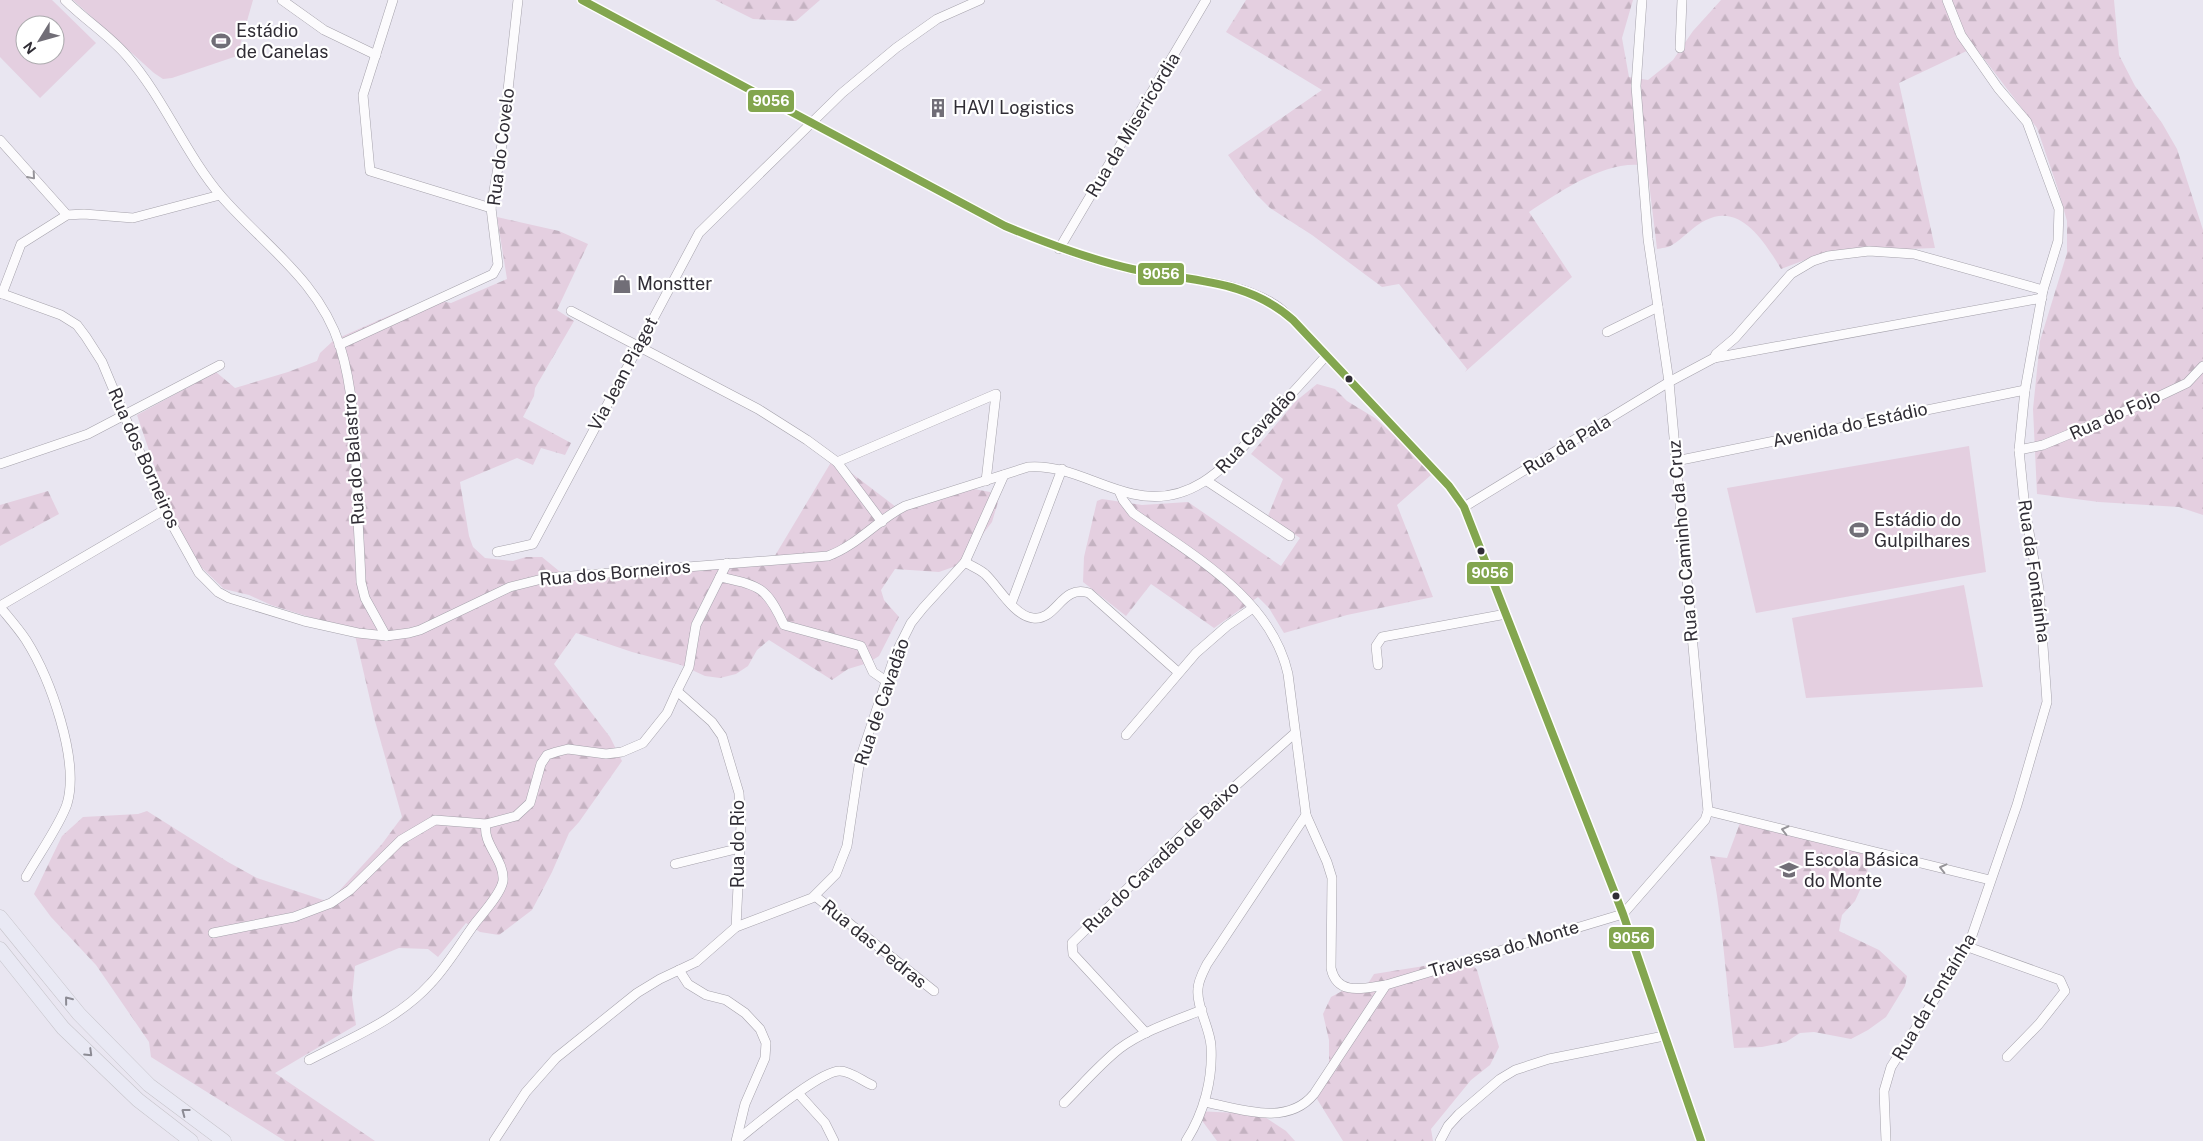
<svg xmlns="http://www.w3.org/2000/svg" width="2203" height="1141" viewBox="0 0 2203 1141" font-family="'Public Sans',sans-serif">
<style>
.forest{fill:url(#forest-firs)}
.pitch{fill:#e4cfe0;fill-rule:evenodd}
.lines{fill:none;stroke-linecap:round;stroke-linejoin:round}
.minor-casing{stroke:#a5a2ab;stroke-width:10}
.highway-casing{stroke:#c6c4ca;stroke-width:15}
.minor{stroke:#fcfbfd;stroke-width:9}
.highway{stroke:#e9e9f4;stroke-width:14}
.bus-1-casing{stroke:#fff;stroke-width:11}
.bus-1{stroke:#83a64f;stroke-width:8}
.oneway{stroke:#969499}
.oneway2{stroke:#8c8b94}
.bus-dot{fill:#302d35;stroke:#fff;stroke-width:2}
.labels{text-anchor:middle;stroke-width:4.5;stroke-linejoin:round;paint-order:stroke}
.poi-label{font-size:18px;fill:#302d35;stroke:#fff;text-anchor:start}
.street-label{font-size:18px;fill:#302d35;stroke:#fff}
.line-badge{stroke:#fff;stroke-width:2}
.badge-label{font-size:14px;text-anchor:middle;font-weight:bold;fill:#fff}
</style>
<defs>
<pattern id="forest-firs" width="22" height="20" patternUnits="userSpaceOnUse" patternTransform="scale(1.25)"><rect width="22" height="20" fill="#e4cfe0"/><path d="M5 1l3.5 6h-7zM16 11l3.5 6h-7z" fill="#c4b2c1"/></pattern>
</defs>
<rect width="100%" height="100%" fill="#e9e6f1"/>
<!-- forest -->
<g class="forest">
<polygon points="715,0 820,0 796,21 753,19"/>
<path d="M 1246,0 L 1633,0 L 1622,38 L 1629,77 L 1648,80 L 1673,60 L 1693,31 L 1721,0 L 2114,0 L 2119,55 L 2135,86 L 2162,123 L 2177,149 L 2203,230 L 2203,515 L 2179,507 L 2099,502 L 2037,494 L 2033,409 L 2040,341 L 2067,253 L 2067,221 L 2057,186 L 2037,128 L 1975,47 L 1899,83 L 1935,248 L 1826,252 L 1781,269 C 1766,244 1741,202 1706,220 C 1693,226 1684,238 1672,245 C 1668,248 1661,248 1657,249 L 1647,166 C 1608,158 1561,191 1529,212 L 1572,277 L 1465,372 L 1467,369 L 1399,284 L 1382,287 L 1312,235 L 1270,208 L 1257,195 L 1228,155 L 1322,90 L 1226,32 Z"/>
<polygon points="497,217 559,231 588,244 557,310 574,321 535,388 534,396 523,417 571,443 565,455 541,448 533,465 517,458 460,482 469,536 473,547 485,558 513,561 526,557 542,557 570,580 770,564 833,459 896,507 974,489 990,492 998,502 992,522 959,565 939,572 895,569 881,590 884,600 899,617 879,656 868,663 848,669 832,680 769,640 757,650 748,666 736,674 720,678 705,676 681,665 632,652 576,633 554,664 610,737 622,761 579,822 569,833 552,872 532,910 499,935 480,932 466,923 438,957 428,949 399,948 355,966 352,997 356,1025 275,1073 375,1141 285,1141 151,1057 149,1042 96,965 51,917 34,894 62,836 83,817 138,814 147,811 228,862 257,878 329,902 382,844 402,817 375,721 354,631 271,605 249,595 224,589 202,568 175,527 137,415 216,372 235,388 288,372 317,361 320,353 334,340 402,310 435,300 451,303 507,279"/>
<polygon points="1317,384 1335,389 1347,401 1375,418 1422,461 1431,475 1397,505 1433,597 1347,615 1284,633 1269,608 1258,597 1214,628 1151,584 1126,616 1083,582 1084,557 1097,501 1102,499 1142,505 1188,502 1281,566 1300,538 1268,516 1283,479 1251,454 1296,401"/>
<polygon points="48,491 59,514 0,546 0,505"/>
<path d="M 1740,823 L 1872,854 L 1865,879 L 1855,901 L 1842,915 L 1839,931 L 1879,950 L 1907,976 L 1905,986 L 1886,1017 L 1868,1030 L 1851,1039 L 1814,1032 L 1800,1033 L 1786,1042 L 1762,1047 L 1734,1048 C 1726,984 1723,919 1710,856 L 1727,858 Z"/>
<polygon points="1468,959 1477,970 1499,1047 1490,1065 1471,1080 1431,1129 1433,1141 1343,1141 1317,1099 1329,1065 1329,1040 1323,1014 1331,997 1344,990 1364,990 1374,974"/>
<polygon points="1195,1111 1260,1114 1286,1131 1295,1141 1217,1141"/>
</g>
<!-- pitch -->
<g class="pitch">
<path d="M 0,0 L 52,0 L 96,43 L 40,98 L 0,57 ZM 25,25 L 55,25 L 55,55 L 25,55 Z"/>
<polygon points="73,0 253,0 237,56 172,78 163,79 154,73"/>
<polygon points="1969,446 1986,572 1756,613 1727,488"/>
<polygon points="1964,585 1983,687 1806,698 1792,618"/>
</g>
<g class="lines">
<!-- minor casing -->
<g class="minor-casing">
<g id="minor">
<path d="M 65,0 C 85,20 109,35 127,56 C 164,98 185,154 222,197 C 265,246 319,281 340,346 C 355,394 355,445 357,496 C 358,525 360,553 361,582 L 365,598 L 386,636"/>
<polyline points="282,0 324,30 376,55"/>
<polyline points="393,0 363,95 370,171 491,208"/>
<path d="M 582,0 L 1005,226 C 1047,244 1088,259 1131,269 C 1175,280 1234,279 1272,303 C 1280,307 1286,314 1293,320 L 1449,486 L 1464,507 L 1623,914 L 1701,1141"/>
<polyline points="1680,48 1682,0"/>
<polyline points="0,140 67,215"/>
<polyline points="1059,249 1206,0"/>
<path d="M 0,293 L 61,315 L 77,325 L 86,337 L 102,362 L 164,510 L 199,573 L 218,592 L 229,598 L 304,621 L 358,633 L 386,636 L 409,633 L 420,630 L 510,587 L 546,578 L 828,556 C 858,545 877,520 905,506 L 1028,467 C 1065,464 1097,486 1133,494 C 1194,508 1228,463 1265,423 C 1285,401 1306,378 1326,356"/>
<polyline points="2,294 21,244 67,215 84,214 133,218 220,195"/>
<polyline points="571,311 758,409 807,440 837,462 882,522"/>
<polyline points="1607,332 1658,307"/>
<polyline points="339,345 493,274 498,265 491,208 502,144 518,0"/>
<polyline points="1714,358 2042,298"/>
<polyline points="2019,450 2043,445 2147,402 2187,383 2203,366"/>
<polyline points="1676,461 2025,390"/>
<polyline points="837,462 996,394 986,481"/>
<polyline points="0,464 88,434 220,365"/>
<polyline points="1207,481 1290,536"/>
<path d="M 1119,491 L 1123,500 L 1133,513 C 1192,555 1271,598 1288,674 L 1306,815 L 1327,862 L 1332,878 L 1331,968 C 1337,997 1365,988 1386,985 L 1623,914 L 1705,820 L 1708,811 L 1669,382 L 1648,239 L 1636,86 L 1642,0"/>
<polyline points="1464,507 1669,382 1714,358 1716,354 1735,338 1791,274 1813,261 1828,256 1869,251 1914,254 2043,290"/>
<polyline points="497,552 533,544 699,233 842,93 896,48 937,19 980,0"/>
<path d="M 965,562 C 971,566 979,569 985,574 C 998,586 1014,616 1033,618 C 1057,621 1061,584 1089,593 L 1178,672"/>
<path d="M 720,577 C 760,586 766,586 784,625 L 861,646 L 873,672 L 886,681"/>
<polyline points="1011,604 1062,469"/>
<polyline points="0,606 164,510"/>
<path d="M 0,607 C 9,618 18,628 26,640 C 50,678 80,760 67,804 C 60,825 37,857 26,877"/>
<polyline points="1378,665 1376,646 1382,637 1506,614"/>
<polyline points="677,691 712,722 722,736 739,793 741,825 736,927"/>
<polyline points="1126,735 1196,653 1227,626 1253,608"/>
<polyline points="1708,811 1990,880"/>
<polyline points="675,864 740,848"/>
<polyline points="815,896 934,991"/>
<polyline points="213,933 294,917 331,903 350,890 401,840 435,820 486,824 516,816 530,803 541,764 547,755 556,752 568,749 606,754 622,752 643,743 667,713 677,691 689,667 696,625 727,563"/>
<polyline points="1968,947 2060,980 2065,991 2039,1024 2007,1057"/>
<polyline points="679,970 688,984 706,995 726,1000 745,1013 760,1029 766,1043 765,1058 745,1104 736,1141"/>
<polyline points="1146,1033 1073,954 1072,943 1196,821 1295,733"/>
<path d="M 309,1060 C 351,1038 399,1019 431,983 C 448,965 461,942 476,922 C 484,912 501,893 503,881 C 505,860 482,844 486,824"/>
<polyline points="798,1093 825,1123 834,1141"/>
<path d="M 1205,1102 C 1240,1109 1287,1127 1314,1094 L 1386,985"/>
<path d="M 1064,1103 C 1082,1085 1099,1065 1119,1049 C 1143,1031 1174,1021 1202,1010"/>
<path d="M 737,1140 C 755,1126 820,1070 840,1071 C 850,1071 863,1081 872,1085"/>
<polyline points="494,1141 526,1092 556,1058 637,993 660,979 696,962 736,927 812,898 836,874 847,846 860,759 895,655 911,623 923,608 965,562 1004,475"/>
<path d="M 1186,1141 C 1204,1113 1213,1079 1211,1046 C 1210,1028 1196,1006 1198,989 C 1198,981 1203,972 1207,964 L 1306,815"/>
<polyline points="1440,1141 1448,1126 1459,1114 1500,1079 1515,1070 1549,1059 1664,1036"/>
<polyline points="1886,1141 1884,1091 1891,1067 1968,947 2017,805 2047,702 2039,589 2025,509 2019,450 2025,390 2043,290 2058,241 2059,209 2027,122 1998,88 1961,35 1947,0"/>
</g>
</g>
<!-- highway casing -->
<g class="highway-casing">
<g id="highway">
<polyline points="0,917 79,1014 149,1085 224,1141"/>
<polyline points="0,949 63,1028 138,1100 191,1141"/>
</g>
</g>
<!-- minor -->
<use href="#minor" class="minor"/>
<!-- highway -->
<use href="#highway" class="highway"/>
<!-- bus-1 casing -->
<g class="bus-1-casing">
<path id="bus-1" d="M 582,0 L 1005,226 C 1046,243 1088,259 1132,269 C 1190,282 1246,278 1293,320 L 1449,486 L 1464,507 L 1623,914 L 1701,1141"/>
</g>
<!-- bus-1 -->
<use href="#bus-1" class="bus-1"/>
</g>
<!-- one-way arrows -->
<defs><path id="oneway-chevron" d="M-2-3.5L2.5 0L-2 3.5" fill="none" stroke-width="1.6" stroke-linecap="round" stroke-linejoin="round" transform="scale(1.25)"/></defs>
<g class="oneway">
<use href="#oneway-chevron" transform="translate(32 176) rotate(49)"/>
<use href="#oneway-chevron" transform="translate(1785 830) rotate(-166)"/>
<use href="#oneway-chevron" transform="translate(1943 868) rotate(-166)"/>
</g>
<g class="oneway2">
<use href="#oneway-chevron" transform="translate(68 1000) rotate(-129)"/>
<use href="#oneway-chevron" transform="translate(89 1053) rotate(44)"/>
<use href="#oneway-chevron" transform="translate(185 1112) rotate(-143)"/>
</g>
<!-- icons -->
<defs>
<g id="stadium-bare" transform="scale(1.5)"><path d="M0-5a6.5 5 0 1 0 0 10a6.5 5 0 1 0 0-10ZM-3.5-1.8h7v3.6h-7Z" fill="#716e77" stroke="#fff" stroke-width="2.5" paint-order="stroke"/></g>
<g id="building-bare" transform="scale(1.5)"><path d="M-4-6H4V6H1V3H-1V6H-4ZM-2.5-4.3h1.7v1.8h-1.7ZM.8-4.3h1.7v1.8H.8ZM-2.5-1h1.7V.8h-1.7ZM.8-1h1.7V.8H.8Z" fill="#716e77" stroke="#fff" stroke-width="2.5" paint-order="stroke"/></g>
<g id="shop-bare" transform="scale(1.5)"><path d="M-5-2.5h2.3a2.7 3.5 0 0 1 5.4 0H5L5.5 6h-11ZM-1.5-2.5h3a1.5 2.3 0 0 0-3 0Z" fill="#716e77" stroke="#fff" stroke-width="2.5" paint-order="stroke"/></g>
<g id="school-bare" transform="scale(1.5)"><path d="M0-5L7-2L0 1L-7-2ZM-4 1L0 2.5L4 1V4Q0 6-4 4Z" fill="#716e77" stroke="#fff" stroke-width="2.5" paint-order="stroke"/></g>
</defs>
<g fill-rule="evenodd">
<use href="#stadium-bare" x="221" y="41"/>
<use href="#building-bare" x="938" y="108"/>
<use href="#shop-bare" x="622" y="284"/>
<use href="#stadium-bare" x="1859" y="530"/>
<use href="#school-bare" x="1789" y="870"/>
</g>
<!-- markers -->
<g class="bus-dot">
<circle cx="1349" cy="379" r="4.5"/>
<circle cx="1481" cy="551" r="4.5"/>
<circle cx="1616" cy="896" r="4.5"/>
</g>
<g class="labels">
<!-- poi labels -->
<g class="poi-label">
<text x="236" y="37">Estádio<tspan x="236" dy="21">de Canelas</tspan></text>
<text x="953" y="114">HAVI Logistics</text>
<text x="637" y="290">Monstter</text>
<text x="1874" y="526">Estádio do<tspan x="1874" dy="21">Gulpilhares</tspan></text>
<text x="1804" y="866">Escola Básica<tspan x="1804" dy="21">do Monte</tspan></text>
</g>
<!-- street labels -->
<g class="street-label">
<text transform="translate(1133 125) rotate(-59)" y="6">Rua da Misericórdia</text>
<text transform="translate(501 147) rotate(-83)" y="6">Rua do Covelo</text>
<text transform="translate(623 374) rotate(-62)" y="6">Via Jean Piaget</text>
<text transform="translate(2115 415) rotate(-24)" y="6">Rua do Fojo</text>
<text transform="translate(1850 425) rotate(-12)" y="6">Avenida do Estádio</text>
<text transform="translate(1256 431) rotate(-47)" y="6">Rua Cavadão</text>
<text transform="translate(1567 445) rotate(-31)" y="6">Rua da Pala</text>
<text transform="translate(144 458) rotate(66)" y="6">Rua dos Borneiros</text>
<text transform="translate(354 459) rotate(-94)" y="6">Rua do Balastro</text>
<text transform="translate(1683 541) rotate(-95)" y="6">Rua do Caminho da Cruz</text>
<text transform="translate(2034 571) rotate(82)" y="6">Rua da Fontaínha</text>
<text transform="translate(615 573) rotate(-5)" y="6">Rua dos Borneiros</text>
<text transform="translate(882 702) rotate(-71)" y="6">Rua de Cavadão</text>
<text transform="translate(738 844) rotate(-90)" y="6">Rua do Rio</text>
<text transform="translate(1161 857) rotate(-44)" y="6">Rua do Cavadão de Baixo</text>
<text transform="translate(874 944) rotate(39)" y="6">Rua das Pedras</text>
<text transform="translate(1504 949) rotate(-17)" y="6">Travessa do Monte</text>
<text transform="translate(1934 997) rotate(-59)" y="6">Rua da Fontaínha</text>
</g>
</g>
<g class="line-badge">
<rect x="747" y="89" width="48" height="24" rx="5" fill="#83a64f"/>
<rect x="1137" y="262" width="48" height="24" rx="5" fill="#83a64f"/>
<rect x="1466" y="561" width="48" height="24" rx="5" fill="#83a64f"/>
<rect x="1608" y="926" width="47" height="24" rx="5" fill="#83a64f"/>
</g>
<g class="badge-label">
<text x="771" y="106">9056</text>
<text x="1161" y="279">9056</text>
<text x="1490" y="578">9056</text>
<text x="1631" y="943">9056</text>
</g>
<!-- north arrow -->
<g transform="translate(40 40) rotate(233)"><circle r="24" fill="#ffffff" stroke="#acabae"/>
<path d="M0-4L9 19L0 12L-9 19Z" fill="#716e77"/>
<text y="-8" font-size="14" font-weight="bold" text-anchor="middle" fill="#302d35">N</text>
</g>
</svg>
